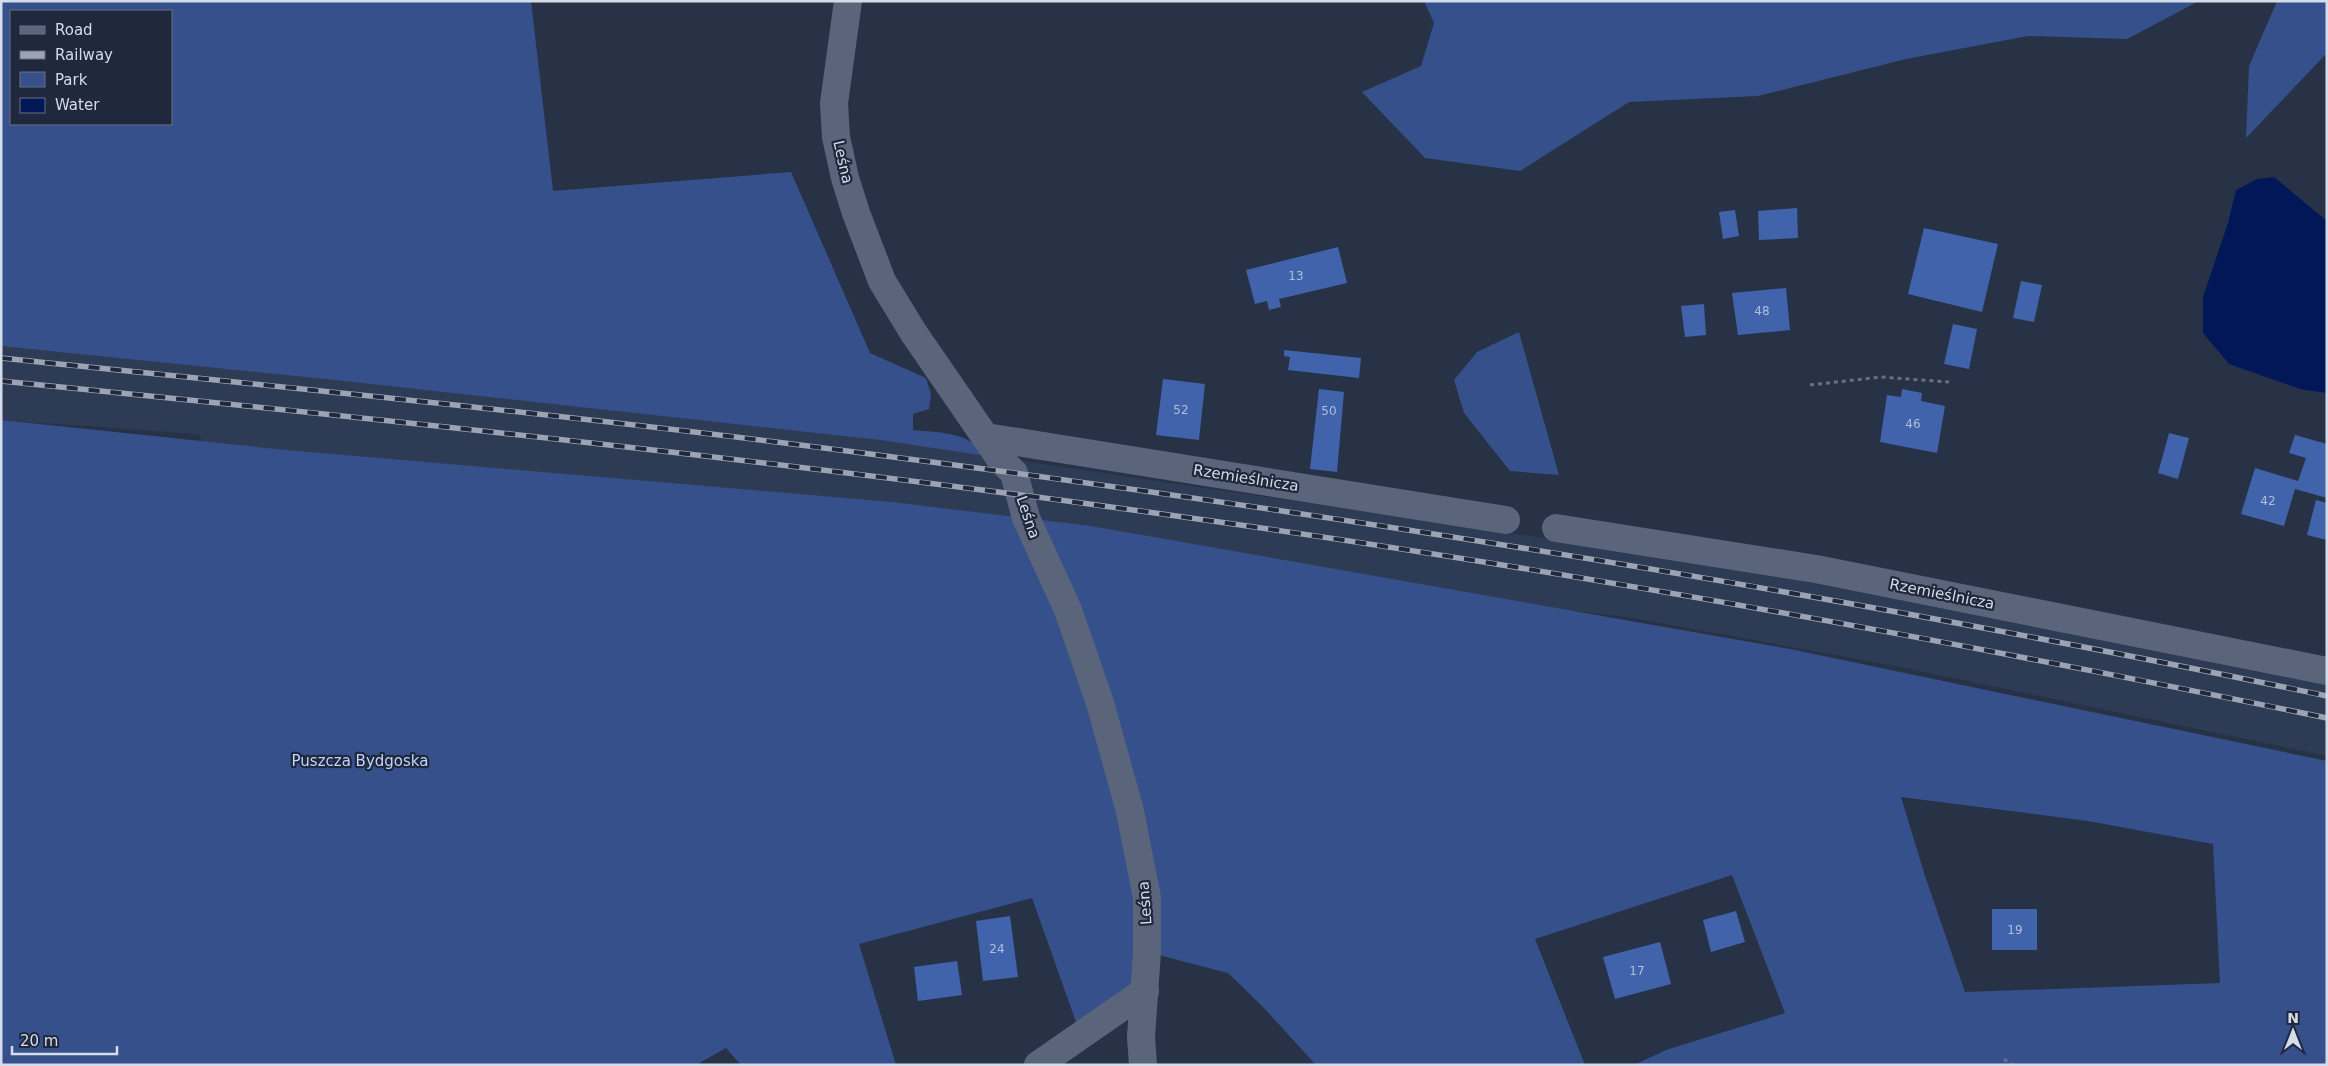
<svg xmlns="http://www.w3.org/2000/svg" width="2328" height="1066" viewBox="0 0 2328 1066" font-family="'DejaVu Sans',sans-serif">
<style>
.built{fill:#2e3b55}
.green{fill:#35508a;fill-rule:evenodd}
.water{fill:#011758}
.building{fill:#4163ab}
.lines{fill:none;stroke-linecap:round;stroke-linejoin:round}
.path{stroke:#687182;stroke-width:3;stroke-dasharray:4 4;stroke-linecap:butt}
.street{stroke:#5a657b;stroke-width:28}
.rail-casing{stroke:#9ca4b4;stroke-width:5.5}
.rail{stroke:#1f283c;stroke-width:4;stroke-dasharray:11;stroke-linecap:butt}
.labels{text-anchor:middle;stroke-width:4.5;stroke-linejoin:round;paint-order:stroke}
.number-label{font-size:12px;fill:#b0beda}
.street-label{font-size:15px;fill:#d5dce9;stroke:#1f283c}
.park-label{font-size:15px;fill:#c0d5fd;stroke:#1f283c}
</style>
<rect width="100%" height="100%" fill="#283246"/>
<!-- built -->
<polygon class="built" points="1,291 880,440 1889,589 2327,680 2327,756 1891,665 1627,617 1277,576 248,510 198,434 1,420"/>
<!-- green -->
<g class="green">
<path d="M 1,1 L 531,1 L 553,191 L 791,172 L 870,353 L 926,378 L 931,394 L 929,409 L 913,414 L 913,430 C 941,433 968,431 986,456 L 880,440 L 335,380 L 1,346 ZM 11,11 L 171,11 L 171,124 L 11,124 Z"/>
<polygon points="1424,1 2199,1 2127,39 2028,36 1906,59 1758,96 1629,102 1520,171 1425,158 1362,92 1421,66 1434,23"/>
<polygon points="2277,1 2327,1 2327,53 2246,138 2249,66"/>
<polygon points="1519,332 1559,475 1510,471 1464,413 1454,380 1477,352"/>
<path d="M 1,420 L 286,450 L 892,502 L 1091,526 L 1790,649 L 2327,761 L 2327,1065 L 1634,1065 L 1666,1050 L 1785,1013 L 1732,875 L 1535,939 L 1585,1065 L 1316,1065 L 1264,1008 L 1228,973 L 1147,952 L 1145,991 L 1081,1036 L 1032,898 L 859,944 L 896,1065 L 741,1065 L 726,1048 L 696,1065 L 1,1065 ZM 1901,797 L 2088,821 L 2213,844 L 2220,983 L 1965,992 L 1925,876 Z"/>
</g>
<!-- water -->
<polygon class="water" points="2274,177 2327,221 2327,393 2300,389 2229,364 2203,333 2203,297 2228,223 2236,190 2257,179"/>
<!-- building -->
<g class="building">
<polygon points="1797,208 1798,238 1759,240 1758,211"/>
<polygon points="1735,210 1739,236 1723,239 1719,212"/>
<polygon points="1924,228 1998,244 1982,312 1908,294"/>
<polygon points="1338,247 1347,283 1279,299 1281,307 1269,310 1267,301 1255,304 1246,270"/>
<polygon points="2021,281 2042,285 2034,322 2013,318"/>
<polygon points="1786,288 1790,330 1738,335 1732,293"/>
<polygon points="1704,304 1706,335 1685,337 1681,306"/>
<polygon points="1953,324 1977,329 1969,369 1944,364"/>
<polygon points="1284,350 1361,358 1359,378 1288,370 1290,357 1284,356"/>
<polygon points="1163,379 1205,384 1199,440 1156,435"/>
<polygon points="1319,389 1344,392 1337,472 1310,469"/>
<polygon points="1902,389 1922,393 1921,401 1945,406 1937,453 1880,442 1887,395 1901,397"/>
<polygon points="2169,433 2189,438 2178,479 2158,473"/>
<polygon points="2295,435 2327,444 2327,498 2295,489 2284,526 2241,514 2255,468 2298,481 2306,458 2289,453"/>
<polygon points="2316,500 2327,503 2327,540 2307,535"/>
<rect x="1992" y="909" width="45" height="41"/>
<polygon points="1736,911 1745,942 1711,952 1703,920"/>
<polygon points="1010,916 1018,977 983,981 976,921"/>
<polygon points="1660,942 1671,984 1615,999 1603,957"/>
<polygon points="957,961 962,995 918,1001 914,967"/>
</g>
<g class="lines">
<!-- path -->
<g class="path">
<polyline points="1810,385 1881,377 1949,382"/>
<polyline points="2004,1059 2012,1065"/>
</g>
<!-- street -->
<g class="street">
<polyline points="848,1 834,103 836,137 845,178 856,213 882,281 913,332 1001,460 1014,473 1026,518 1068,610 1100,703 1130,811 1147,898 1147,952 1141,1037 1143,1065"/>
<polyline points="986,437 1506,520"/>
<polyline points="1556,528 1816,569 2327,671"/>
<polyline points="1038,1065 1145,991"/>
</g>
<!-- rail casing -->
<g class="rail-casing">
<g id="rail">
<path d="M 1,358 C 291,388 581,416 870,454 C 1359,517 1845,595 2327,696"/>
<path d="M 1,381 C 401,421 800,463 1198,519 C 1577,572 1953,641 2327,718"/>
</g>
</g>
<!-- rail -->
<use href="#rail" class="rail"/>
</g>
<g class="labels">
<!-- number labels -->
<g class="number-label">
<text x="1296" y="280">13</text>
<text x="1762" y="315">48</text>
<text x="1181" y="414">52</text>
<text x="1329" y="415">50</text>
<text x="1913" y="428">46</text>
<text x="2268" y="505">42</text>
<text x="2015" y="934">19</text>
<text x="997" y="953">24</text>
<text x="1637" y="975">17</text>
</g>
<!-- street labels -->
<g class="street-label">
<text transform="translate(843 162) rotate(77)" y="5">Leśna</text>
<text transform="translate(1246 478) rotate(9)" y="5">Rzemieślnicza</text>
<text transform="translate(1028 517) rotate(71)" y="5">Leśna</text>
<text transform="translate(1942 594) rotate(11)" y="5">Rzemieślnicza</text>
<text transform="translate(1145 903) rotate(-94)" y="5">Leśna</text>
</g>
<!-- park labels -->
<g class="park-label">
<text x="360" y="766">Puszcza Bydgoska</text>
</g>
</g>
<!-- border -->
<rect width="2328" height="1066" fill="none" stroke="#d5dce9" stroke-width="5"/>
<!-- legend -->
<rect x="10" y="10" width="162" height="115" fill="#1f283c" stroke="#687081"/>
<rect x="20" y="26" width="25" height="8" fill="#5a657b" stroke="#687081"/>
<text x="55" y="35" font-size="15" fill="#d5dce9">Road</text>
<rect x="20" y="51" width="25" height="8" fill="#9ca4b4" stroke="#687081"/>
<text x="55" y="60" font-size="15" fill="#d5dce9">Railway</text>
<rect x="20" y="72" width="25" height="15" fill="#35508a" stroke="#687081"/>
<text x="55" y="85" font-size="15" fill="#d5dce9">Park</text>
<rect x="20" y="98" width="25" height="15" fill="#011758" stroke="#687081"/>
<text x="55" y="110" font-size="15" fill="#d5dce9">Water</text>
<!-- north arrow -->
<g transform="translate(2293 1031)" stroke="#1f283c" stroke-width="4" paint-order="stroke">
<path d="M0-4L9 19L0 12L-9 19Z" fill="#d5dce9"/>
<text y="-8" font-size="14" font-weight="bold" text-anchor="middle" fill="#d5dce9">N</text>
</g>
<!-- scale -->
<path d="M12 1046v8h105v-8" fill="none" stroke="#d5dce9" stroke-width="2.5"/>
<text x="20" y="1046" font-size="15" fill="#d5dce9" stroke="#1f283c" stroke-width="4" paint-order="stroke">20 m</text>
</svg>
